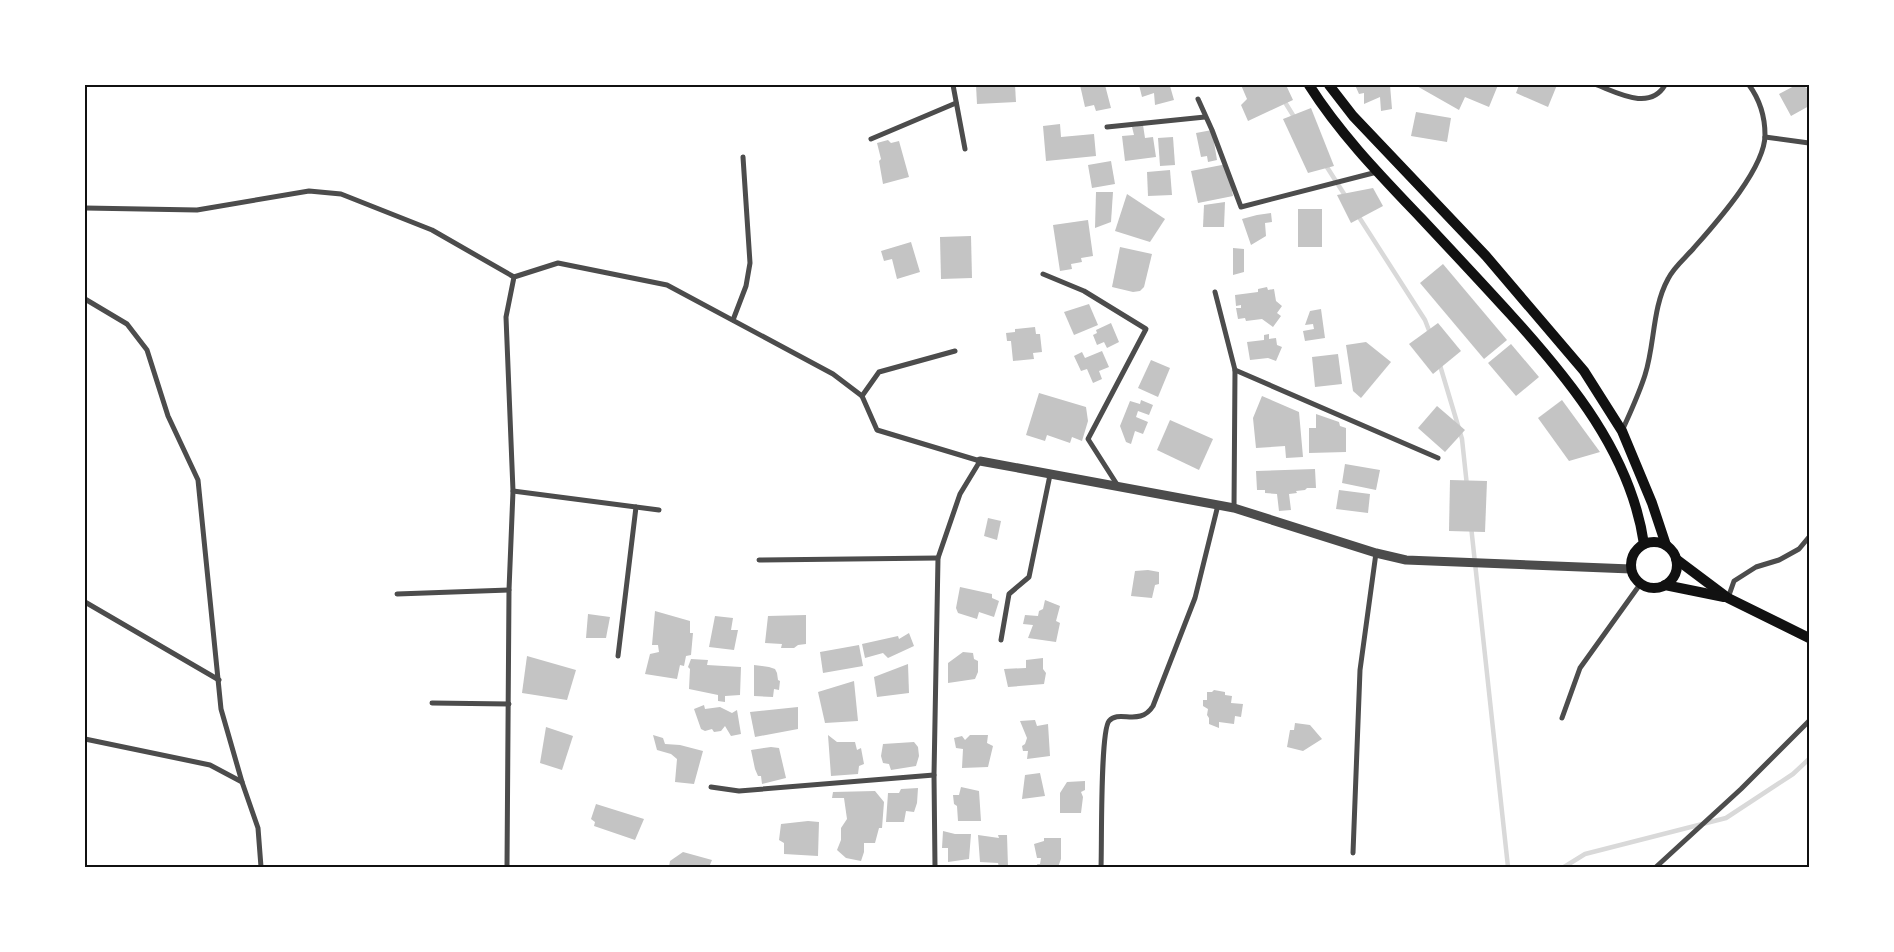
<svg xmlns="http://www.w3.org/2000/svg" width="1894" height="952" viewBox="0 0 1894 952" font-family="'DM Sans',sans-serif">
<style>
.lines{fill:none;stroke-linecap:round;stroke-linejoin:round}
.stream{stroke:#d9d9d9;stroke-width:4.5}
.building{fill:#c4c4c4}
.minor{stroke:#4c4c4c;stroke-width:5}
.tertiary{stroke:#4c4c4c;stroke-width:9}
.secondary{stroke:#111;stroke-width:10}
.neatline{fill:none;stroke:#111;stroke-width:2}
</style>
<rect width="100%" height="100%" fill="#fff"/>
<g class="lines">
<!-- stream -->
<g class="stream">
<polyline points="1283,99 1296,120"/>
<polyline points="1325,164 1346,197"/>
<polyline points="1357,214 1425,320 1430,333"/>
<polyline points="1439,362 1462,439 1467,486"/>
<polyline points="1471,526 1508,867"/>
<polyline points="1564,867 1585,854 1726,818 1793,774 1809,759"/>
</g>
</g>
<!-- building -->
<g class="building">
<polygon points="976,85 1015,85 1016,102 977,104"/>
<polygon points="1080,85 1105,85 1111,108 1096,111 1094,105 1085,107"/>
<polygon points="1139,85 1170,86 1174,100 1155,105 1154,93 1142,97"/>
<polygon points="1241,85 1286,85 1293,100 1248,121 1241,105 1247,99"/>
<polygon points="1355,85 1390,85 1392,109 1381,111 1380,97 1364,104 1364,93 1359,94"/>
<polygon points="1415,85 1498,85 1489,107 1465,97 1459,110"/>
<polygon points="1519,85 1557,85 1548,107 1516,93"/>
<polygon points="1796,85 1804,85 1806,88 1809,86 1809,106 1791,116 1779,94"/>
<polygon points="1311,108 1334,166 1308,173 1283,119"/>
<polygon points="1416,112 1451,118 1447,142 1411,136"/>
<polygon points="1060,124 1061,137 1094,134 1096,156 1046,161 1043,126"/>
<polygon points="1143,125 1145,138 1153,137 1156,157 1125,161 1122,136 1134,135 1132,127"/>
<polygon points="1212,130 1217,160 1208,162 1207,156 1201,157 1196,133"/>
<polygon points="1173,137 1175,165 1160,166 1158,138"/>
<polygon points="888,140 891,143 899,141 909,177 883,184 879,161 881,159 877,143"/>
<polygon points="1111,161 1115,184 1092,188 1088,165"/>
<polygon points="1227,164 1233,196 1198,203 1191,171"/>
<polygon points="1170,170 1172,195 1148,196 1147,172"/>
<polygon points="1373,188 1383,206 1351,223 1337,195"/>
<polygon points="1096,192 1113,192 1111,222 1095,228"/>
<polygon points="1127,194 1165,219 1150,242 1115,231"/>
<polygon points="1225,202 1224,227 1203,227 1204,205"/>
<rect x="1298" y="209" width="24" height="38"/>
<polygon points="1271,213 1272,222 1265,223 1266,236 1251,245 1242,219 1257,215"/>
<polygon points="1088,220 1093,256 1081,258 1082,262 1071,264 1072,269 1060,271 1053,225"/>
<polygon points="971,236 972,278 941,279 940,237"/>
<polygon points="911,242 920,272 897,279 892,259 884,261 881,251"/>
<polygon points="1120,247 1152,254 1144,287 1140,291 1133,292 1112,287"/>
<polygon points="1233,248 1244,249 1244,272 1233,275"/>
<polygon points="1443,264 1507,340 1484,359 1420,283"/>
<polygon points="1267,287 1268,290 1274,289 1276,301 1282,306 1277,313 1281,316 1273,327 1262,319 1246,321 1245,318 1238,319 1236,308 1241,308 1241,305 1236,306 1235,295 1258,292 1258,289"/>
<polygon points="1089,304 1098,325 1074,335 1064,312"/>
<polygon points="1321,309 1325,338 1305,341 1303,331 1314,329 1313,324 1305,325 1310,311"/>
<polygon points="1111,323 1119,342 1107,348 1104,342 1097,345 1093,335 1097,333 1096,330"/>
<polygon points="1438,323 1461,351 1433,374 1409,344"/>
<polygon points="1035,327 1036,334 1040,334 1042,352 1033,353 1034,359 1013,361 1011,341 1007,341 1006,333 1015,332 1015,329"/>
<polygon points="1269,334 1269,339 1276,338 1277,345 1282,347 1276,361 1268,358 1250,360 1247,342 1264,340 1264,335"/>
<polygon points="1366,342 1391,362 1361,398 1353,391 1346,345"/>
<polygon points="1511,344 1539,377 1516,396 1488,363"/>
<polygon points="1102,351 1109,367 1099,371 1102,379 1093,383 1087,369 1081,371 1074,356 1082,352 1085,358"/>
<polygon points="1338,354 1342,384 1315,387 1312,357"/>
<polygon points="1151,360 1170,368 1158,397 1138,388"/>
<polygon points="1039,393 1086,407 1088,421 1082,441 1072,437 1070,443 1047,435 1045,441 1026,435"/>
<polygon points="1262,396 1299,412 1303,457 1286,458 1285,446 1256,448 1253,418"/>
<polygon points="1141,400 1153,405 1149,415 1138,411 1136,417 1148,422 1143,434 1135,431 1131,444 1126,442 1120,426 1130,401 1140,404"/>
<polygon points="1562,400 1600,452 1569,461 1538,418"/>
<polygon points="1437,406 1465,430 1445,452 1418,428"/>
<polygon points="1316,414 1339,422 1340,426 1346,428 1346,452 1309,453 1309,428 1316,428"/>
<polygon points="1170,420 1213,439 1199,470 1157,450"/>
<polygon points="1345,464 1380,470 1376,490 1342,483"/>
<polygon points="1315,469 1316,488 1307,488 1305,490 1296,491 1297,493 1289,494 1291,510 1279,511 1277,494 1265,493 1265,490 1257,490 1256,471"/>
<polygon points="1450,480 1487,481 1485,532 1449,531"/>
<polygon points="1339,490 1370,494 1368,513 1336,509"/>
<polygon points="988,518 1001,521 997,540 984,536"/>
<polygon points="1148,570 1159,572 1159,584 1155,585 1152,598 1131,596 1135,571"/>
<polygon points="960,587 992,594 992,598 999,601 994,617 979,612 977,619 958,613 956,608"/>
<polygon points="1045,600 1060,606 1056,621 1060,623 1056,642 1028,638 1033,625 1023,624 1025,615 1038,616 1039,611 1043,609"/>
<polygon points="655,611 690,621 690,633 693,633 691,655 686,656 684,666 680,665 677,679 645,674 650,654 659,652 658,645 652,645"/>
<polygon points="588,614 610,617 606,638 586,638"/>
<polygon points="806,615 806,644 798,645 794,648 781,648 782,644 765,643 768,616"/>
<polygon points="715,616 733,618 731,630 738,630 734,650 709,647"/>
<polygon points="909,633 914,646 888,658 883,653 865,658 862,644 898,636 899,639"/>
<polygon points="859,645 863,666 823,673 820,652"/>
<polygon points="963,652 973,653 974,659 978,661 978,672 975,679 948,683 948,663"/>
<polygon points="527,656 576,670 567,700 522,693"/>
<polygon points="1043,658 1043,669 1046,673 1044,684 1008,687 1004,669 1026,668 1026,660"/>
<polygon points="691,659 708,660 707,665 741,667 740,695 725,696 725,702 718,701 718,695 689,689 690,669 688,667"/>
<polygon points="908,664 909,693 877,697 874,677"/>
<polygon points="754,665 769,667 775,669 777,673 778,680 780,681 779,690 774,689 773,697 754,696"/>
<polygon points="854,681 858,721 825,723 818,692"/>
<polygon points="1214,690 1225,692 1225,695 1232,696 1231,703 1243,704 1241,717 1235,716 1234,724 1219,722 1219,728 1209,724 1209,718 1207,715 1208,709 1203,706 1203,700 1207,700 1207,692 1212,692"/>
<polygon points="704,705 705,709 720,707 732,713 737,710 741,734 731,736 725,726 721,731 714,732 712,729 705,731 701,729 694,709"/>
<polygon points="798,707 798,729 755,737 750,712"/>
<polygon points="1035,720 1037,726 1048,724 1050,756 1027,759 1028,751 1023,751 1022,746 1025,744 1027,738 1020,721"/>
<polygon points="1295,723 1310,725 1322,739 1303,751 1287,747 1290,730 1294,730"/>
<polygon points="546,727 573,736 562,770 540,763"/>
<polygon points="653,735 663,738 665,744 680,745 703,751 694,784 675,782 677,759 671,754 657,750"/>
<polygon points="828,735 837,742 855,742 857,750 861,748 864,764 859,766 858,774 831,776"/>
<polygon points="970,735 988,735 987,743 993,746 988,767 962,768 963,749 956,748 954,738 962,736 965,740"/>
<polygon points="914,742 918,747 919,756 916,766 891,770 889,764 883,763 881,756 883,744"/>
<polygon points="771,747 779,748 786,778 762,784 761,776 758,776 755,769 751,750"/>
<polygon points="1040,773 1045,796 1022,799 1025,775"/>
<polygon points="1085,781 1085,790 1081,792 1083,797 1081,813 1060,813 1060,793 1067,782"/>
<polygon points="961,787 979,791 981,821 958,821 957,806 954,804 953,795 959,795"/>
<polygon points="918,788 917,803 914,812 906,811 904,822 886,822 888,793 899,793 901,789"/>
<polygon points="875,791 884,802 882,828 879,828 875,843 864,843 864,852 861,861 846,858 837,850 841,840 841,828 847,819 844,798 832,798 833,792"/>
<polygon points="596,804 644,819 635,840 594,826 595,822 591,819"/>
<polygon points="808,821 819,822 818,856 784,854 784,843 779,840 781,824"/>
<polygon points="943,831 955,834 971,834 969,859 948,862 948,848 942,848"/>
<polygon points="978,835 999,838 998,835 1007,835 1008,867 999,867 998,863 980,862"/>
<polygon points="1044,838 1061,838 1061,859 1058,867 1038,867 1037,864 1040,864 1041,858 1037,858 1034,844 1044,841"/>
<polygon points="683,852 712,860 709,867 669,867 670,861"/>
</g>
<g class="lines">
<!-- minor -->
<g class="minor">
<polyline points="953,85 965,149"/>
<path d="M 1597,85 C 1618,93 1650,111 1665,85"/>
<polyline points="1198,99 1212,130 1241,207 1377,172"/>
<polyline points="1107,127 1205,117"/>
<polyline points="1765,137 1809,143"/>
<polyline points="871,139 956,103"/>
<polyline points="85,208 197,210 309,191 341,194 432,230 514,277"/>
<polyline points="1043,274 1084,291 1146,329 1088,439 1118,486"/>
<polyline points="1215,292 1235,370 1234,508"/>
<polyline points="85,299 127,324 147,350 168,416 198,480 221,709 242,782"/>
<polyline points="733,320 746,286 750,263 743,157"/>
<polyline points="1235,370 1438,458"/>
<polyline points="862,396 879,372 955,351"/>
<path d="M 1622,431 C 1630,413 1639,394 1645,375 C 1655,344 1652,308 1668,279 C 1673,268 1685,258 1693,249 C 1714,225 1765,169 1765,135 C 1765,116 1760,100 1749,85"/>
<polyline points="513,491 659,510"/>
<polyline points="759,560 938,558"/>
<polyline points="397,594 509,590"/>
<polyline points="1728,598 1734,581 1756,567 1779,560 1799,549 1809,537"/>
<polyline points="85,602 219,680"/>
<polyline points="1001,640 1009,594 1029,577 1050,475"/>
<polyline points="618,656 636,507"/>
<polyline points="432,703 509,704"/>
<polyline points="1562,718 1580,668 1641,583"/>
<polyline points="85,739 210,765 242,782 258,828 261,867"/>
<polyline points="711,787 739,791 934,775"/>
<polyline points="1353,853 1360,670 1376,553"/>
<polyline points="507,867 509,590 513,491 506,317 514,277 558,263 667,285 833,374 862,396 877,430 980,461 960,494 938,558 934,775 935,867"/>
<path d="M 1101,867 C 1102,845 1100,732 1109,721 C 1119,709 1140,727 1153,706 L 1195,598 L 1218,505"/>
<polyline points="1656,867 1741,789 1809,721"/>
</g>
<!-- tertiary -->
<polyline class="tertiary" points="980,461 1234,508 1376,553 1406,560 1631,569"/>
<!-- secondary -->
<g class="secondary">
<path d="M 1309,85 C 1340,134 1381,176 1421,218 C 1451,250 1481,282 1511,315 C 1570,380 1631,454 1644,544"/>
<polyline points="1329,85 1353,116 1486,256 1584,371 1622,431 1652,503 1666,545"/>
<circle cx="1654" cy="565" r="23"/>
<polyline points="1676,559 1728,598 1809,638"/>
<polyline points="1665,585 1724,597"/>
</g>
</g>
<!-- border -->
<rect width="1894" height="952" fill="none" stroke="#ffffff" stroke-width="172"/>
<rect x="86" y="86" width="1722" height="780" class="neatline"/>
</svg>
